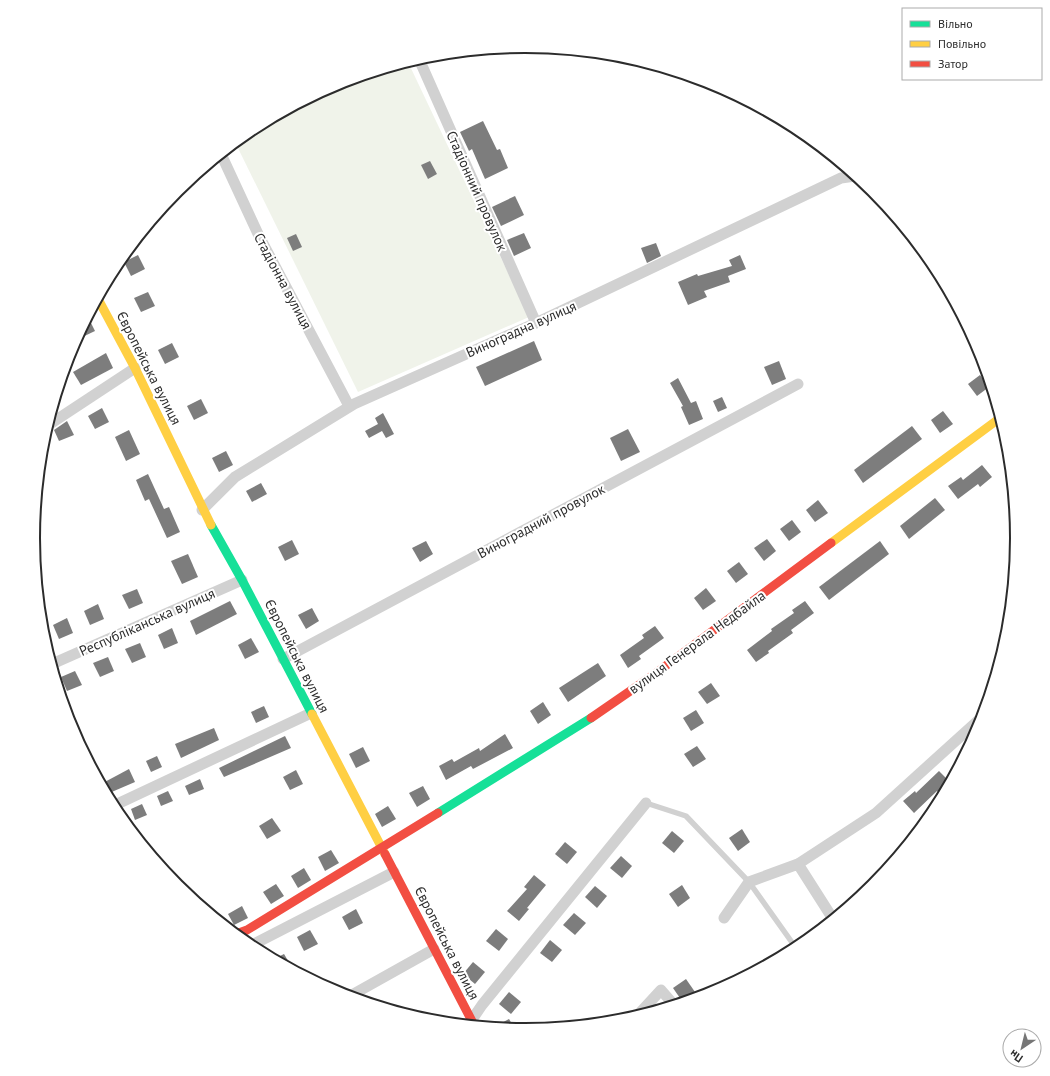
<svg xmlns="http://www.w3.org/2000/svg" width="1050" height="1076" viewBox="0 0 1050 1076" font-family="'PT Sans',sans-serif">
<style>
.pitch{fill:#f0f3ea}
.building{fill:#7d7d7d}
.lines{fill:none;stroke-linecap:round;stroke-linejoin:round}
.lane{stroke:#d1d1d1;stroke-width:5.5}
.street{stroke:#d1d1d1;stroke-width:11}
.fast{stroke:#16e098;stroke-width:9}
.slow{stroke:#ffcf43;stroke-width:9}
.jam{stroke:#f24e42;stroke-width:9}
.labels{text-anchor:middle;stroke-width:4;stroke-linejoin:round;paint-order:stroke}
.street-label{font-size:14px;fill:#2c2c2c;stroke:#fff}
.rim{fill:none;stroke:#2c2c2c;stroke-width:2}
</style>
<rect width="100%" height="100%" fill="#fff"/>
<!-- pitch -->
<polygon class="pitch" points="408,62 529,317 358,392 235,142 252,129 337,83"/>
<!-- building -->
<g class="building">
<polygon points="483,121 497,150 500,149 508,168 485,179 472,149 469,151 460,132"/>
<polygon points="430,161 437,174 428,179 421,165"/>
<polygon points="515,196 524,215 501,226 492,207"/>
<polygon points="524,233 531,248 514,256 507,240"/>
<polygon points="296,234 302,247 293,251 287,238"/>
<polygon points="656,243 661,256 647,263 641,248"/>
<polygon points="138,255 145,269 131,276 124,262"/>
<polygon points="740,255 746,269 728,276 730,282 704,291 707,297 688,305 678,282 697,274 698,276 732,266 729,260"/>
<polygon points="148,292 155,306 141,312 134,298"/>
<polygon points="88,317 95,331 76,340"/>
<polygon points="534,341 542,360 485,386 476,367"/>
<polygon points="172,343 179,357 165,364 158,350"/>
<polygon points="106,353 113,368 81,385 73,372"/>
<polygon points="779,361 786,379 772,385 764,367"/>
<polygon points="980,375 989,387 977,396 968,384"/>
<polygon points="678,378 691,403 696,401 703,419 689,425 681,407 683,406 670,383"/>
<polygon points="722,397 727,408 718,412 713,401"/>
<polygon points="201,399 208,413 194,420 187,406"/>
<polygon points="102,408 109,422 95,429 88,416"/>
<polygon points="943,411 953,424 940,433 931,420"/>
<polygon points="383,413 394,434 386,438 382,431 369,438 365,431 378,424 375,418"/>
<polygon points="67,421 74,435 59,441 54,430"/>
<polygon points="912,426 922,439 863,483 854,470"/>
<polygon points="628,429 640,452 621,461 610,438"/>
<polygon points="129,430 140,454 126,461 115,437"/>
<polygon points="226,451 233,465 219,472 212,458"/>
<polygon points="982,465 992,477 980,487 978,484 958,499 948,486 961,477 963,480"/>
<polygon points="148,474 164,509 169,507 180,532 167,538 149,499 145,501 136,480"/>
<polygon points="261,483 267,494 252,502 246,491"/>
<polygon points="935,498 945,510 909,539 900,526"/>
<polygon points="818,500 828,513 815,522 806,510"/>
<polygon points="792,520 801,532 789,541 780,529"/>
<polygon points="767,539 776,551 764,561 754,548"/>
<polygon points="292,540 299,554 285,561 278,547"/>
<polygon points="426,541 433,554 420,562 412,548"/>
<polygon points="880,541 889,554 829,600 819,587"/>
<polygon points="188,554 198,577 182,584 171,561"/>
<polygon points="739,562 748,574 736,583 727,571"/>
<polygon points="706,588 716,601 703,610 694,598"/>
<polygon points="137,589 143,603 129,609 122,595"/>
<polygon points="230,601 237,614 196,635 190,621"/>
<polygon points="805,601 814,613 791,630 793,633 768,651 769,653 756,662 747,650 772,631 771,629 794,613 792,610"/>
<polygon points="98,604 104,619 90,625 84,611"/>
<polygon points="312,608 319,621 306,629 298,615"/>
<polygon points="67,618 73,633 59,639 53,625"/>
<polygon points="655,626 664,638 639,656 641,659 628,668 620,655 644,638 642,635"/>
<polygon points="172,628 178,643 164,649 158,635"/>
<polygon points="251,638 259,652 245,659 238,645"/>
<polygon points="140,643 146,657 132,663 125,649"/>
<polygon points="108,657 114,671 100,677 93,663"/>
<polygon points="598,663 606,676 568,702 559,688"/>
<polygon points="75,671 82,685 67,691 61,677"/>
<polygon points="711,683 720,696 707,704 698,692"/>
<polygon points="543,702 551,715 538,724 530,711"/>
<polygon points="264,706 269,717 256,723 251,712"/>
<polygon points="696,710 704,723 691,731 683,718"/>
<polygon points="214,728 219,740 181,758 175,744"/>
<polygon points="505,734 513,748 473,769 471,766 446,780 439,766 452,759 454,762 479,748 480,751"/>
<polygon points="285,736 291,748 224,777 219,768"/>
<polygon points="697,746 706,759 693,767 684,754"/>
<polygon points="363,747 370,761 356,768 349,754"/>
<polygon points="157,756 162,767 151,772 146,761"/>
<polygon points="129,769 135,782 107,794 101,784"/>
<polygon points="296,770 303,784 290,790 283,777"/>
<polygon points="939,771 950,782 949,784 939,793 937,791 914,813 903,801 915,791 916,793"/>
<polygon points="200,779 204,789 189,795 185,786"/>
<polygon points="423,786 430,799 417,807 409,793"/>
<polygon points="168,791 173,801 161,806 157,796"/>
<polygon points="142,804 147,815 135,820 131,809"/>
<polygon points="388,806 396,819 382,827 375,814"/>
<polygon points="272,818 281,831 267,839 259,826"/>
<polygon points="742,829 750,842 738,851 729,838"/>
<polygon points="672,831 684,841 674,853 662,843"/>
<polygon points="565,842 577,852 567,864 555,854"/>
<polygon points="331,850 339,863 325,871 318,857"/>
<polygon points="621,856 632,866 622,878 610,868"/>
<polygon points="304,868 311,880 298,888 291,876"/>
<polygon points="534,875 546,885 527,908 529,909 519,921 507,911 527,889 524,887"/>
<polygon points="276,884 284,896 271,904 263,892"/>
<polygon points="682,885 690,898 678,907 669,894"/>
<polygon points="595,886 607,896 597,908 585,897"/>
<polygon points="242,906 248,918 234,925 228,914"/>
<polygon points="356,909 363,923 349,930 342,917"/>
<polygon points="574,913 586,923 575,935 563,925"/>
<polygon points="496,929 508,939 499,951 486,941"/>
<polygon points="310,930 318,944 304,951 297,937"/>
<polygon points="550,940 562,950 552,962 540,953"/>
<polygon points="284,954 293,969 274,959"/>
<polygon points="473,962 485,972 475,984 463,974"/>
<polygon points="686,979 695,992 682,1001 673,988"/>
<polygon points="509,992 521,1002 511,1014 499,1004"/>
<polygon points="509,1019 515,1029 494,1027"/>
</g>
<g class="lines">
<!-- lane -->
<polyline class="lane" points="646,803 686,816 749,882 796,948"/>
<!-- street -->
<g class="street">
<polyline points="419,59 536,323"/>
<polyline points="221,154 259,236 349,406"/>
<polyline points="47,426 135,368"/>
<polyline points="202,510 235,477 354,404 536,323 841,178 855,176"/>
<polyline points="283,659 798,384"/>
<polyline points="52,664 242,580"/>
<polyline points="113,806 311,713"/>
<polyline points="798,864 876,813 982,717"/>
<polyline points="724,918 749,882 798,864 833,919"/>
<polyline points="250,946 394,872"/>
<polyline points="350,996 434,949"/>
<polyline points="637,1016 661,990 674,1005"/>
<polyline points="469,1024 482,1005 646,803"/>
</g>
<!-- fast -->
<g class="fast">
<polyline points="211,525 242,580 312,714"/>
<polyline points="438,813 591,718"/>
</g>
<!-- slow -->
<g class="slow">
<polyline points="98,299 135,368 211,525"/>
<polyline points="831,543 1000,418"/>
<polyline points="312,714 385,854"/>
</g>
<!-- jam -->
<g class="jam">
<polyline points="591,718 652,676 831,543"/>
<polyline points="385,854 474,1025"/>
<polyline points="236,934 247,930 438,813"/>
</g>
</g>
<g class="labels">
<!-- street labels -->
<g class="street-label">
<text transform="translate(477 191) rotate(66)" y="5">Стадіонний провулок</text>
<text transform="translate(283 281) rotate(62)" y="5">Стадіонна вулиця</text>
<text transform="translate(521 329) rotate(-24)" y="5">Виноградна вулиця</text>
<text transform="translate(149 368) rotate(63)" y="5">Європейська вулиця</text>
<text transform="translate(541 521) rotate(-28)" y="5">Виноградний провулок</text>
<text transform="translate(147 622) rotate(-24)" y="5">Республіканська вулиця</text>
<text transform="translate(697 642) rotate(-36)" y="5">вулиця Генерала Недбайла</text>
<text transform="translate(297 656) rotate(63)" y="5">Європейська вулиця</text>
<text transform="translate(447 943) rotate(63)" y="5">Європейська вулиця</text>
</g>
</g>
<!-- crop -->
<path d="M0 0H1050V1076H0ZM40 538a485 485 0 1 1 970 0a485 485 0 1 1-970 0Z" fill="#fff" fill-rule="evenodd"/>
<path class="rim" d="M40 538a485 485 0 1 1 970 0a485 485 0 1 1-970 0Z"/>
<!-- legend -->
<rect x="902" y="8" width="140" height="72" fill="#ffffff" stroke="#ababab"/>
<rect x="910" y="21" width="20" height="6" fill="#16e098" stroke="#ababab"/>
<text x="938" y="28" font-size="12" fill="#2c2c2c">Вільно</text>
<rect x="910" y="41" width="20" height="6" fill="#ffcf43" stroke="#ababab"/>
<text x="938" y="48" font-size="12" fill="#2c2c2c">Повільно</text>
<rect x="910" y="61" width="20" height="6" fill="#f24e42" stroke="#ababab"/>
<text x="938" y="68" font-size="12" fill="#2c2c2c">Затор</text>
<!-- north arrow -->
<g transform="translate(1022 1048) rotate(215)"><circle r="19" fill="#ffffff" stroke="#ababab"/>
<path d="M0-3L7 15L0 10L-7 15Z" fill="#767676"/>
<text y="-6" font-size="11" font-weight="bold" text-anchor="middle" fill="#2c2c2c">Пн</text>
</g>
</svg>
